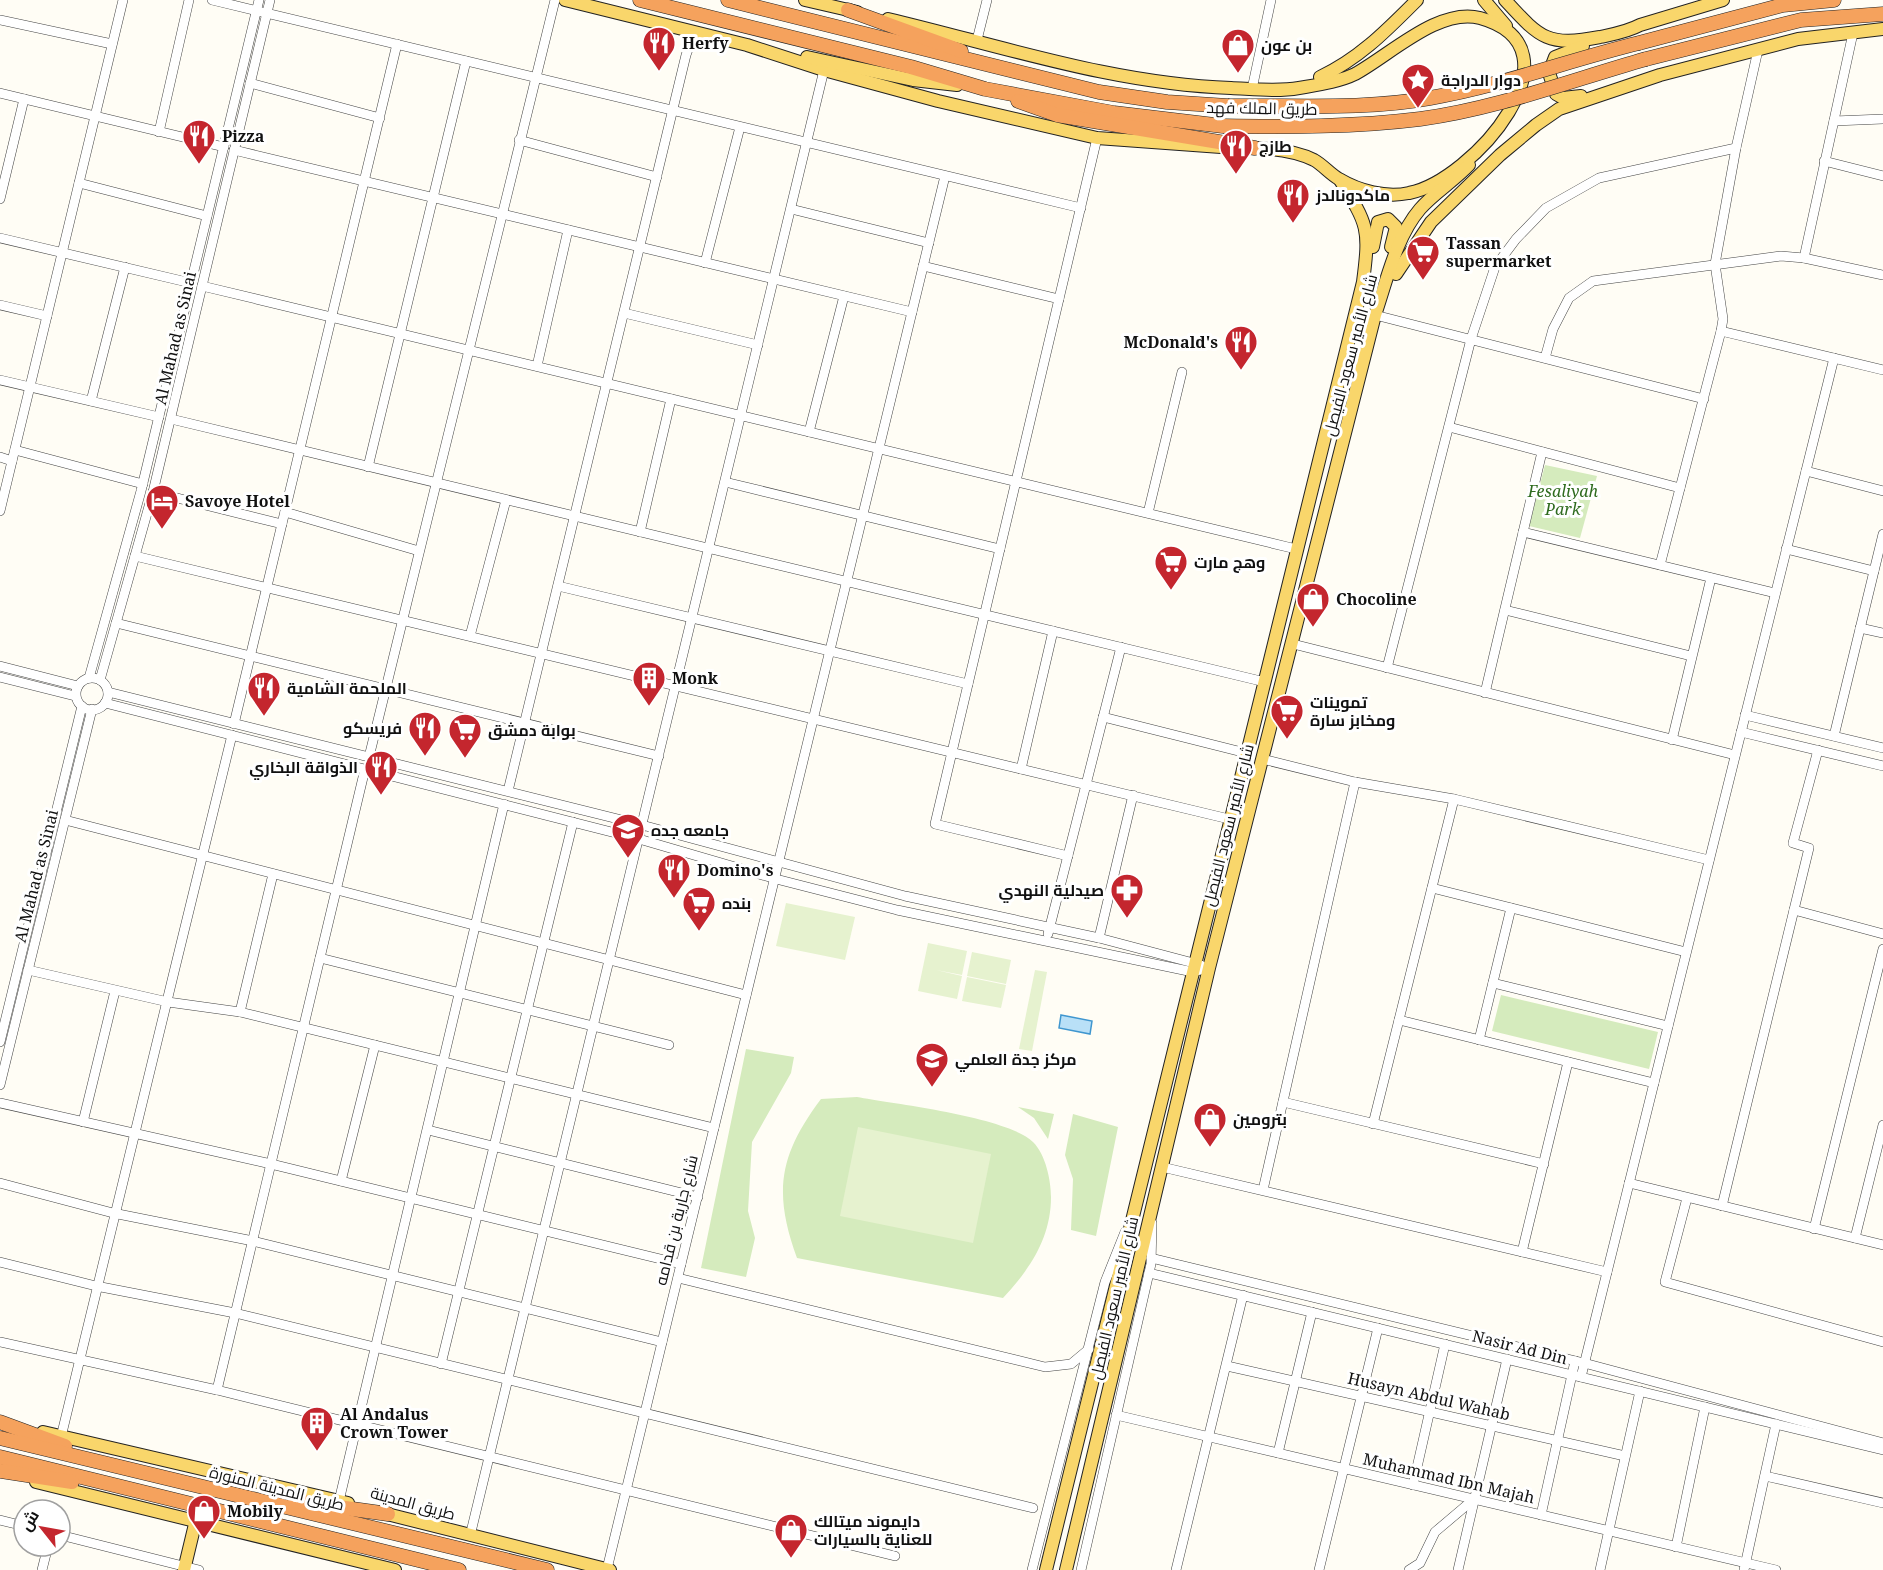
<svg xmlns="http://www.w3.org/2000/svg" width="1883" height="1570" viewBox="0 0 1883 1570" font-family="'Noto Serif',Cairo,serif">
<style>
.green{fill:#d5ebbd}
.pitch{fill:#e6f2cf}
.water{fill:#b9e0f7;stroke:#3f96cf;stroke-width:1.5}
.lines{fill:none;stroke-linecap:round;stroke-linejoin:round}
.minor-casing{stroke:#444;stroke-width:10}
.major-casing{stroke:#222;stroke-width:14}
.highway-casing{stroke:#222;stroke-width:15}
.minor{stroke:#fff;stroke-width:9}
.major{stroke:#f9d66b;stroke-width:12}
.highway{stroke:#f5a25d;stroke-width:14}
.highway-bridge-casing{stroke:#222;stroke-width:15;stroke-linecap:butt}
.highway-bridge{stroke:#f5a25d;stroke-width:14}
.labels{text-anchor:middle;stroke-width:6;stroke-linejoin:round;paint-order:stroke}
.poi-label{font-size:16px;font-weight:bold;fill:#111;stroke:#fff;text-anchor:start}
.street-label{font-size:16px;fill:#111;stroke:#fff}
.park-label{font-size:16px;font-style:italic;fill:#2f6b1f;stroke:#fff}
</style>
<rect width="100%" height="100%" fill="#fffdf5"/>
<!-- green -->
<g class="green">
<polygon points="1545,465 1597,476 1580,538 1529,526"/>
<polygon points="1501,995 1658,1032 1649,1069 1492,1031"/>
<polygon points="746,1049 794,1057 791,1073 752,1142 748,1211 755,1238 746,1277 701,1268"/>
<path d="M 857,1097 C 895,1104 1008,1117 1033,1142 C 1046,1155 1051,1181 1051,1197 C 1051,1238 1030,1269 1003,1298 L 797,1258 C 773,1192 779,1155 821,1099 Z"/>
<polygon points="1018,1107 1054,1114 1048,1139 1034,1118"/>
<polygon points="1073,1114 1118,1127 1096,1236 1071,1230 1073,1179 1065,1155"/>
</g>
<!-- pitch -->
<g class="pitch">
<polygon points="786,903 855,917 845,960 776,946"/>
<polygon points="928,943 967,951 962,975 936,970 962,976 957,999 918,991"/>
<polygon points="972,952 1011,960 1006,984 967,976"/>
<polygon points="1035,970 1047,972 1032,1051 1019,1049"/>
<polygon points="967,977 1006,985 1001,1008 962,1001"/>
<polygon points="858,1127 991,1154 973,1243 840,1216"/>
</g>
<!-- water -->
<polygon class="water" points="1061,1015 1092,1021 1090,1034 1059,1028"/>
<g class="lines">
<!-- minor casing -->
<g class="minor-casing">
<g id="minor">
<polyline points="212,0 1081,208"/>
<polyline points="0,20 112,44"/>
<polyline points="977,40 987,0"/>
<polyline points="250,83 380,118"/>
<polyline points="1252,89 1271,0"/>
<polyline points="0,93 224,147"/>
<polyline points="1834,121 1883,119"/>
<polyline points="159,132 189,0"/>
<polyline points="519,140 657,177"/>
<polyline points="234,150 912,312"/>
<polyline points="1824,161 1883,176"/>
<polyline points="79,183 207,216"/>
<polyline points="0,199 24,99"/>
<polyline points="791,209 929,243"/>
<polyline points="0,238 191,283"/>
<polyline points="1804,258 1853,33"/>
<polyline points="705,263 740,127"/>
<polyline points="923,266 1059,299"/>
<polyline points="202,286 1296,549"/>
<polyline points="0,305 47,316"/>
<polyline points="624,313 758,345"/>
<polyline points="1375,315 1704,399"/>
<polyline points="1721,331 1883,370"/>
<polyline points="1545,358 1553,329 1569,298 1593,281 1781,256 1804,258 1883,275"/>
<polyline points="537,366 568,230"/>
<polyline points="0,380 159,417"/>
<polyline points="91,401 125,267"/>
<polyline points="171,419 1265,682"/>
<polyline points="1449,427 1680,488"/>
<polyline points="809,432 844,296"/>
<polyline points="15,450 143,484"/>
<polyline points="0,457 12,461"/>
<polyline points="368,467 466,61"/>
<polyline points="1806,471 1883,491"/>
<polyline points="725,482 1000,549"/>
<polyline points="153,492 282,524"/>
<polyline points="0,511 123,0"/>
<polyline points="285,512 419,551"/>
<polyline points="1148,513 1182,372"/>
<polyline points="640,532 671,399"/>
<polyline points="1523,532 1775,593"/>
<polyline points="1786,549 1874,571"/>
<polyline points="135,556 1229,819"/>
<polyline points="1660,565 1721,331 1723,319 1715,264 1736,148 1758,50"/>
<polyline points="558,586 968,684"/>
<polyline points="1505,610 1691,656"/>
<polyline points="116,623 659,756"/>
<polyline points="1860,628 1883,633"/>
<polyline points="470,636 506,500"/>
<polyline points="1293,644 1735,755"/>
<polyline points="0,666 78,686"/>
<polyline points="1387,668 1471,339 1495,267 1516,239 1546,208 1599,178 1736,148"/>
<polyline points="0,677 75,696"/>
<circle cx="92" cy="694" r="16"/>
<polyline points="89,678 141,491 259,0"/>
<polyline points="100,680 153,492 270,0"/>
<polyline points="108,692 642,825 905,896 1099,938 1201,965"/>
<polyline points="1485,693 1542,452"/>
<polyline points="105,703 639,839 776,879 897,910 1193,972 1209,968"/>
<polyline points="1745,715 1883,748"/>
<polyline points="1103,717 1246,753"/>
<polyline points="234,724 397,44"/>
<polyline points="1741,732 1883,766"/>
<polyline points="1834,736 1883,534"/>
<polyline points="1672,740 1711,578"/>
<polyline points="369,757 555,0"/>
<polyline points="1262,759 1355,782 1454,799 1709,860"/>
<polyline points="1021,769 1053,631"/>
<polyline points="508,791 686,55 694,33"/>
<polyline points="65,820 746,995"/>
<polyline points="1068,856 935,824 1097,138"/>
<polyline points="1432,888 1686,952"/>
<polyline points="1794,910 1883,934"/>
<polyline points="1048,934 1121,647"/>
<polyline points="1099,938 1133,795"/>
<polyline points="320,958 669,1045"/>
<polyline points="28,970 168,1002 240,1012 714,1128"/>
<polyline points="1493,983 1668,1026"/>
<polyline points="240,1012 273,874"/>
<polyline points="1399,1020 1654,1083"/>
<polyline points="1479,1040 1511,908"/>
<polyline points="0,1042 82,706"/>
<polyline points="0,1085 92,709"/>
<polyline points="1283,1102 1544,1164"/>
<polyline points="0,1103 271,1164 681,1264"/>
<polyline points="83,1122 115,991"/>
<polyline points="1373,1124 1454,799"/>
<polyline points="428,1130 698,1197"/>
<polyline points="1162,1167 1607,1272"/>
<polyline points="341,1181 375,1045"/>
<polyline points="0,1183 113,1213 253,1241 662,1342"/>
<polyline points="1629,1183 1883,1245"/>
<polyline points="1263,1190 1355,782"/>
<polyline points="1687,1198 1665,1282 1883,1342"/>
<polyline points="1722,1206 1809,848 1793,843 1818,750"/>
<polyline points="1814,1229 1883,949"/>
<polyline points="1855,1238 1883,1125"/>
<polyline points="1522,1252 1568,1062"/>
<polyline points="1151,1258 1584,1363 1883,1443"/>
<polyline points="0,1262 96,1286 235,1313 1033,1508"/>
<polyline points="1149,1273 1883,1450"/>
<polyline points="678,1278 1045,1367 1071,1364 1089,1349"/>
<polyline points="0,1342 217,1390 895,1556"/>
<polyline points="441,1364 573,822"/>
<polyline points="1227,1366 1625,1456"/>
<polyline points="1581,1377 1834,358"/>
<polyline points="217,1390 365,769"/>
<polyline points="1116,1415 1776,1570"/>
<path d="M 61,1437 C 117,1203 175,969 232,735"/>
<polyline points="1278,1453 1312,1312"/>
<polyline points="1765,1476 1883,1503"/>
<polyline points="1413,1485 1445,1344"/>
<polyline points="339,1501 504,804"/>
<polyline points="1541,1515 1575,1361"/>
<polyline points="0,1520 24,1526"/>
<polyline points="60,1535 199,1570"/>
<polyline points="470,1536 824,70"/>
<polyline points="1676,1547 1705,1407"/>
<polyline points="607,1569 945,176"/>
<polyline points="42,1570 48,1546"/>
<polyline points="1032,1570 1105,1282 1125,1232"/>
<polyline points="1081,1570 1151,1264 1152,1223"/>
<polyline points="1176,1570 1243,1295"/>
<polyline points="1319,1570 1378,1328"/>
<polyline points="1409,1570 1420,1563 1435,1532 1474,1499"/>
<polyline points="1458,1570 1507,1359"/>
<polyline points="1600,1570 1640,1391"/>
<polyline points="1744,1570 1776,1424"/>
</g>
</g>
<!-- major casing -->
<g class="major-casing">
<g id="major">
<polyline points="565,0 747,45 824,70 938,101 1097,138 1221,147"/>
<polyline points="805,0 857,12"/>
<polyline points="1484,0 1506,26"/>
<path d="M 1505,0 C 1540,38 1547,47 1600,37 C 1614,34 1627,32 1640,25 L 1723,0"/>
<path d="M 888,19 C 1002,46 1113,84 1231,88 C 1253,89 1277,92 1299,88 C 1316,85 1339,82 1355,74 C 1390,55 1439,7 1480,18 C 1588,48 1472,181 1409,193 C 1386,198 1359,191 1339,179 C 1330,174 1323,165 1314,160 C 1294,150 1269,148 1247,148"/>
<polyline points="807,57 913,80 957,85"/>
<path d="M 1320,77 C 1359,59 1387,30 1417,0"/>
<polyline points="1581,96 1563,98 1556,94 1549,73 1555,57 1583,46"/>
<polyline points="1373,247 1378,222 1388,219 1396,227 1391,247"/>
<polyline points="1396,274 1431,222 1500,155 1536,125 1559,109 1660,75 1798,39 1883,29"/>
<polyline points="43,1432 348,1503"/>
<polyline points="36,1482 395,1570"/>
<polyline points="379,1512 610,1570"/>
<polyline points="184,1570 196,1520"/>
<path d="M 1046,1570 L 1363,282 C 1370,228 1368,225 1340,180"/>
<path d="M 1066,1570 L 1209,968 L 1375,315 C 1387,280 1396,237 1420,209 C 1434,193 1454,181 1469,165"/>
</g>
</g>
<!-- highway casing -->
<g class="highway-casing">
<g id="highway">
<polyline points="640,0 911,67 985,89 1114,113 1223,126"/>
<polyline points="728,0 1099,92 1167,102 1228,106"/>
<polyline points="848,10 961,51"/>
<polyline points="1639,43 1783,5 1834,0"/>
<polyline points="1646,59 1801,20 1883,14"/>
<polyline points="1018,101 1057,115 1255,148"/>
<polyline points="0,1422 65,1446"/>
<polyline points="0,1438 547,1570"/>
<polyline points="0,1457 459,1570"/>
<polyline points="0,1471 72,1482"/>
<polyline points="295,1501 388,1514"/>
</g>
</g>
<!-- minor -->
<use href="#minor" class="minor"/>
<!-- major -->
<use href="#major" class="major"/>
<!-- highway -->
<use href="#highway" class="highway"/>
<!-- highway-bridge casing -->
<g class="highway-bridge-casing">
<g id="highway-bridge">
<path d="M 1228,106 C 1295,105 1365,110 1430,98 C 1501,86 1569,60 1639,43"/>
<path d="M 1223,126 C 1289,127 1355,127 1420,119 C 1496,109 1572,80 1646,59"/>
</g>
</g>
<!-- highway-bridge -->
<use href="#highway-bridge" class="highway-bridge"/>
</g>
<!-- icons -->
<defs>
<g id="restaurant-pin" transform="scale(1.725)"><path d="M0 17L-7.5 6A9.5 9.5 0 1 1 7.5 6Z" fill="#c4262e" stroke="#fff"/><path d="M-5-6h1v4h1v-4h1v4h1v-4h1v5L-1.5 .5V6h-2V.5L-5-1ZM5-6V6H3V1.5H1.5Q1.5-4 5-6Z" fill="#fff"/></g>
<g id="shop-pin" transform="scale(1.725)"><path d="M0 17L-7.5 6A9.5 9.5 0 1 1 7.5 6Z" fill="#c4262e" stroke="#fff"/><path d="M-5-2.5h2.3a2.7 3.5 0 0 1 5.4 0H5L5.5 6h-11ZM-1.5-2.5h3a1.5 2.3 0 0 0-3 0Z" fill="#fff"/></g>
<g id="sight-pin" transform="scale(1.725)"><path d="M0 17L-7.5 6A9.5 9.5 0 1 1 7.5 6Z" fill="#c4262e" stroke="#fff"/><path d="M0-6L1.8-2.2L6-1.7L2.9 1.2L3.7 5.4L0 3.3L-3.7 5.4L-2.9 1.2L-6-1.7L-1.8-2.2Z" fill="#fff"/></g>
<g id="supermarket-pin" transform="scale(1.725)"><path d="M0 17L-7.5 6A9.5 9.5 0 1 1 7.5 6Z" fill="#c4262e" stroke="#fff"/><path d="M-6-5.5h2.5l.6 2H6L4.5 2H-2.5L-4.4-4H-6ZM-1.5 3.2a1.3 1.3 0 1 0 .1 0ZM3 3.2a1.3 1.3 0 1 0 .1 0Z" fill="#fff"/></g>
<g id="hotel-pin" transform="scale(1.725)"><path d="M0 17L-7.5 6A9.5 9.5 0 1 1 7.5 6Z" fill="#c4262e" stroke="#fff"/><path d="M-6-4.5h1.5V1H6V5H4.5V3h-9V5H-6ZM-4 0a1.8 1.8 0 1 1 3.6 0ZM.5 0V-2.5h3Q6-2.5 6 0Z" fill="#fff"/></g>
<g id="building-pin" transform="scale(1.725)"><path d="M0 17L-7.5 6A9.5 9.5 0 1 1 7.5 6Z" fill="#c4262e" stroke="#fff"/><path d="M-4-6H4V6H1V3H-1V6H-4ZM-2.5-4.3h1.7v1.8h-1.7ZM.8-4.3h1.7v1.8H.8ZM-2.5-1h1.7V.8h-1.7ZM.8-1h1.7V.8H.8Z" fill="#fff"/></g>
<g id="school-pin" transform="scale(1.725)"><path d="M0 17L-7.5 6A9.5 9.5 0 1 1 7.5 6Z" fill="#c4262e" stroke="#fff"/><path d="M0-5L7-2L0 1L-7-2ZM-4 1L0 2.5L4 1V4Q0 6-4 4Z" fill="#fff"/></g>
<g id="pharmacy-pin" transform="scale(1.725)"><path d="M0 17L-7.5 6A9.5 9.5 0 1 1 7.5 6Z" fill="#c4262e" stroke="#fff"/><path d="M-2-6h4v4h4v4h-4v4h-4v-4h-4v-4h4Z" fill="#fff"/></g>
<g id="university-pin" transform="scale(1.725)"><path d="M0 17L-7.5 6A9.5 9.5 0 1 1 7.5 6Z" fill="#c4262e" stroke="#fff"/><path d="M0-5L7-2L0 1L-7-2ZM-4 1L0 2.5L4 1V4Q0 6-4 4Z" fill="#fff"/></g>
</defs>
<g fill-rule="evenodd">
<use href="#restaurant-pin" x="659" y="43"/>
<use href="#shop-pin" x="1238" y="45"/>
<use href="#sight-pin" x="1418" y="80"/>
<use href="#restaurant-pin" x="199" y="136"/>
<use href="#restaurant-pin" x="1236" y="146"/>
<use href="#restaurant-pin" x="1293" y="195"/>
<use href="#supermarket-pin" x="1423" y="252"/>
<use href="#restaurant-pin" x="1241" y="342"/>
<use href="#hotel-pin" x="162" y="501"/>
<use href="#supermarket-pin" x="1171" y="562"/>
<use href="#shop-pin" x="1313" y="599"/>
<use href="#building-pin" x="649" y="678"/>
<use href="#restaurant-pin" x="264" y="688"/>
<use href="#supermarket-pin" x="1287" y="711"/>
<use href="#restaurant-pin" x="425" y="728"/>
<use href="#supermarket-pin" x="465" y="730"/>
<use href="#restaurant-pin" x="381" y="767"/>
<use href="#school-pin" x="628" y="830"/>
<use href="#restaurant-pin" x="674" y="870"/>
<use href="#pharmacy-pin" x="1127" y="890"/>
<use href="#supermarket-pin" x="699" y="903"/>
<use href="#university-pin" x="932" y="1059"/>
<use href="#shop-pin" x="1210" y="1119"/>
<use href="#building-pin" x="317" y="1423"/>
<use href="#shop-pin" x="204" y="1511"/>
<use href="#shop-pin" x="791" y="1530"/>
</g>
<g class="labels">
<!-- poi labels -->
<g class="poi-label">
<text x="682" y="49">Herfy</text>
<text x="1261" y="51">بن عون</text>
<text x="1441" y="86">دوار الدراجة</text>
<text x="222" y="142">Pizza</text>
<text x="1259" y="152">طازج</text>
<text x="1316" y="201">ماكدونالدز</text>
<text x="1446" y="249">Tassan<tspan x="1446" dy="18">supermarket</tspan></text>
<text x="1218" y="348" text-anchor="end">McDonald's</text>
<text x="185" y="507">Savoye Hotel</text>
<text x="1194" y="568">وهج مارت</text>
<text x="1336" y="605">Chocoline</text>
<text x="672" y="684">Monk</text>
<text x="287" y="694">الملحمة الشامية</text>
<text x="1310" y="708">تموينات<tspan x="1310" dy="18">ومخابز سارة</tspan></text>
<text x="402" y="734" text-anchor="end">فريسكو</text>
<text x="488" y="736">بوابة دمشق</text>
<text x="358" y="773" text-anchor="end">الذواقة البخاري</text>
<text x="651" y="836">جامعه جده</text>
<text x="697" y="876">Domino's</text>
<text x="1104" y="896" text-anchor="end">صيدلية النهدي</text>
<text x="722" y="909">بنده</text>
<text x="955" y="1065">مركز جدة العلمي</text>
<text x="1233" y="1125">بترومين</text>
<text x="340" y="1420">Al Andalus<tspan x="340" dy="18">Crown Tower</tspan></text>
<text x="227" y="1517">Mobily</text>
<text x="814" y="1527">دايموند ميتالك<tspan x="814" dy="18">للعناية بالسيارات</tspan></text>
</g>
<!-- street labels -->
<g class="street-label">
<text transform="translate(1262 108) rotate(1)" y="6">طريق الملك فهد</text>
<text transform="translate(175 338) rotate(-77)" y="6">Al Mahad as Sinai</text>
<text transform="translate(1350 355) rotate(-75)" y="6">شارع الأمير سعود الفيصل</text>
<text transform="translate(1228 825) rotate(-76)" y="6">شارع الأمير سعود الفيصل</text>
<text transform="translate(36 876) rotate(-76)" y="6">Al Mahad as Sinai</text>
<text transform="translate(676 1220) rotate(-76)" y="6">شارع جارية بن قدامه</text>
<text transform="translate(1114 1298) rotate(-77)" y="6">شارع الأمير سعود الفيصل</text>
<text transform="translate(1520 1347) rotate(14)" y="6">Nasir Ad Din</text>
<text transform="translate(1429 1396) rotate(13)" y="6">Husayn Abdul Wahab</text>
<text transform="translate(1449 1478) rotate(13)" y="6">Muhammad Ibn Majah</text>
<text transform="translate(277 1488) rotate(14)" y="6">طريق المدينة المنورة</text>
<text transform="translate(413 1503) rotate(15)" y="6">طريق المدينة</text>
</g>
<!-- park labels -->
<g class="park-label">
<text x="1563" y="497">Fesaliyah<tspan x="1563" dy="18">Park</tspan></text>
</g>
</g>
<!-- north arrow -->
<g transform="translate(42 1528) rotate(301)"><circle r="28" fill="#ffffff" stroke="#a0a0a0" stroke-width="1.5"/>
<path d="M0-4.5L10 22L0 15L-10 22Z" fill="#c4262e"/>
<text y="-9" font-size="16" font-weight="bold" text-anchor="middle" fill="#111111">ش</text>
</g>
</svg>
